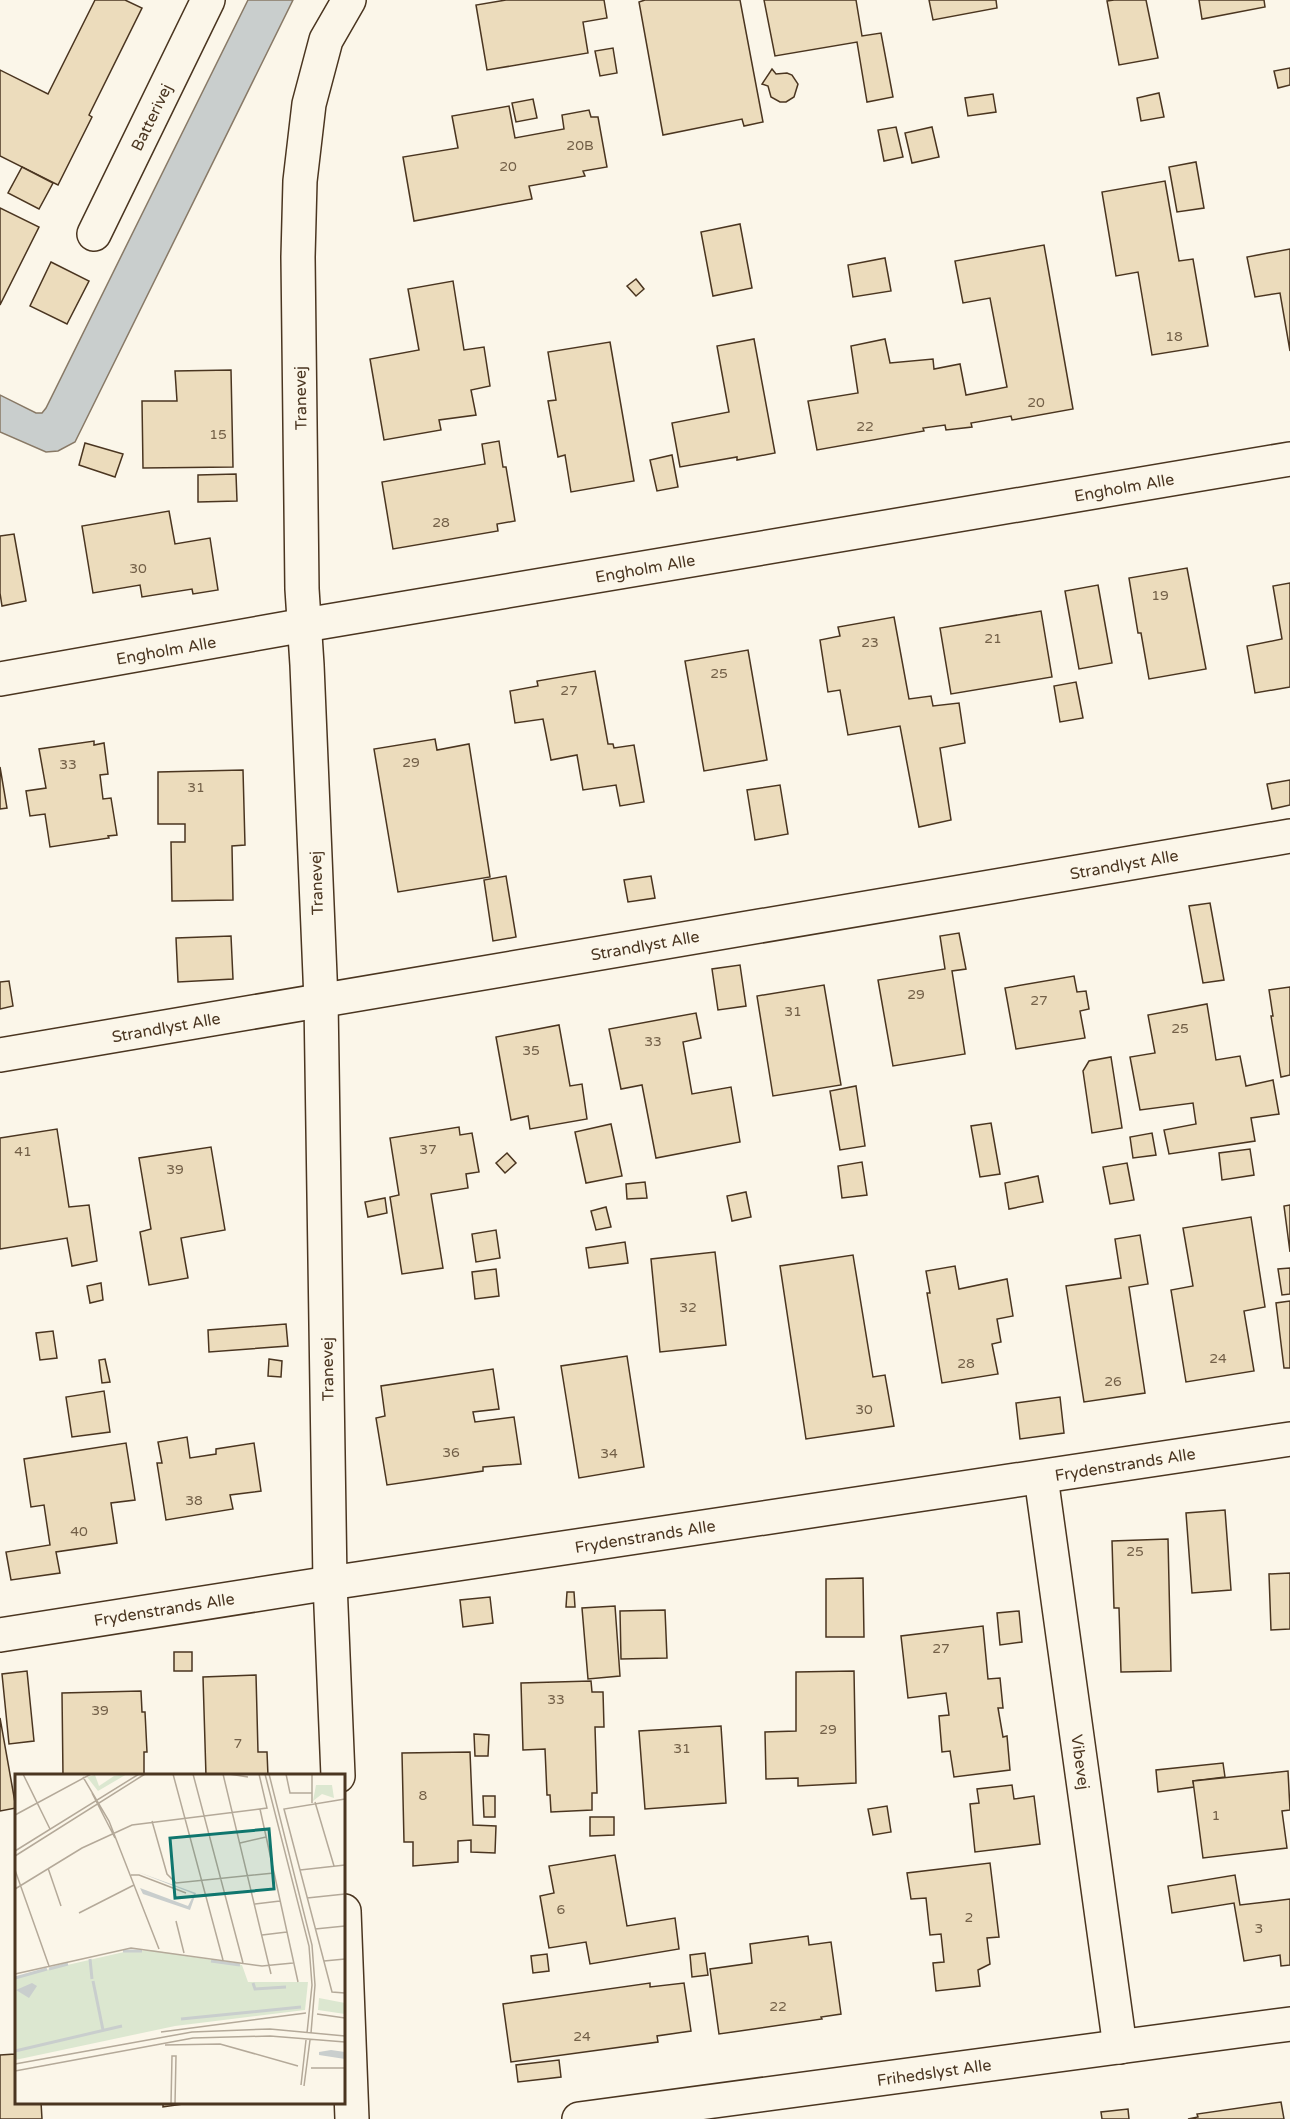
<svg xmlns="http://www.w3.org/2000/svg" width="1290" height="2119" viewBox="0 0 1290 2119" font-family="'Varela Round',sans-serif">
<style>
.water{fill:#c9cecd;stroke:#887966;stroke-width:1.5}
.building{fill:#ecdcbc;stroke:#4a3520;stroke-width:1.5}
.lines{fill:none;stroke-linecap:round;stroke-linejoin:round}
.minor-casing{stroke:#4a3520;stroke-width:36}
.minor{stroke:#fbf6e9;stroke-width:33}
.labels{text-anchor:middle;stroke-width:4.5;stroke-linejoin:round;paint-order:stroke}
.number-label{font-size:14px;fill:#725f47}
.street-label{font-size:16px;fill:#4a3520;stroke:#fbf6e9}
.inset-river{fill:none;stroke:#c9cecd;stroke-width:3}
.inset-road{fill:none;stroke:#b4a999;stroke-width:1.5}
.view{fill:#0f766e;fill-opacity:0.15;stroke:#0f766e;stroke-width:3}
.inset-edge{fill:none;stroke:#4a3520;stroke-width:3}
</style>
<rect width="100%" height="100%" fill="#fbf6e9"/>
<!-- water -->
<polygon class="water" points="248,0 293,0 75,442 58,451 46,452 0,432 0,395 36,413 42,413 46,408"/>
<!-- building -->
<g class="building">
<polygon points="95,0 125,0 142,8 89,115 92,117 58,185 0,156 0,70 48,94"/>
<polygon points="506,0 604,0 607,18 583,22 588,53 487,70 476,5"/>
<polygon points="740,0 763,122 744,126 742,119 663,135 639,2 645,0"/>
<polygon points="764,0 856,0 862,36 881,33 893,97 867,102 857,42 775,56"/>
<polygon points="929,0 996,0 997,8 933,20"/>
<polygon points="1114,0 1146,0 1158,58 1119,65 1107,1"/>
<polygon points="1199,0 1264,0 1265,7 1202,19"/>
<polygon points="613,48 617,73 600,76 595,51"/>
<polygon points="1290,68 1290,85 1278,88 1274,71"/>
<polygon points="772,69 776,74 787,73 792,75 798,84 794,97 786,102 780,102 771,97 768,86 762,84"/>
<polygon points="1159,93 1164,117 1141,121 1137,98"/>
<polygon points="993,94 996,112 968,116 965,98"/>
<polygon points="533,99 537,118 516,122 512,103"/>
<polygon points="509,106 515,138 564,129 562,115 589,110 591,117 598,117 607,167 583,171 585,176 529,186 532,199 414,221 403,157 458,148 452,116"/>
<polygon points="896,127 903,157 884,161 878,130"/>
<polygon points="932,127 939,157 912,163 905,133"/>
<polygon points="1196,162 1204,208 1177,212 1169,167"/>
<polygon points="22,167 53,183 39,209 8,193"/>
<polygon points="1165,181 1179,261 1193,259 1208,346 1152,355 1138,272 1116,276 1102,192"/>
<polygon points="0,208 39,227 0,305"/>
<polygon points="740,224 752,288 713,296 701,232"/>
<polygon points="1044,245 1073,409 1012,420 1011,416 971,423 972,427 946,430 945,425 923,428 924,431 817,450 808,401 858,393 851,346 885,339 890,363 933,359 934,369 960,364 966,395 1007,387 990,298 963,303 955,261"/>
<polygon points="1290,249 1290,351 1280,293 1255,297 1247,257"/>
<polygon points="885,258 891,291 853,297 848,265"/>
<polygon points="51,262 89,281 67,324 30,306"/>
<polygon points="636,279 644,289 636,296 627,286"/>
<polygon points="453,281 464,350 484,347 490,386 471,390 476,415 439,420 441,430 384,440 370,359 419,350 408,289"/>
<polygon points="754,339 775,453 737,460 737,457 680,467 672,423 729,412 717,346"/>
<polygon points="610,342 634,481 571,492 565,455 558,457 548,401 556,400 548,352"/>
<polygon points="231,370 233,467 143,468 142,401 177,401 175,371"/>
<polygon points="499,441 503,467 506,467 515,521 497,524 498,531 393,549 382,482 485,464 482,444"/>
<polygon points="85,443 123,454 115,477 79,465"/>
<polygon points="672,455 678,487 657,491 650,460"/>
<polygon points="236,474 237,501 198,502 198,475"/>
<polygon points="169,511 175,544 210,538 218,590 193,594 192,589 142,597 140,585 93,593 82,526"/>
<polygon points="14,534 26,601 2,606 0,593 0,536"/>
<polygon points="1187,568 1206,669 1149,679 1141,633 1138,633 1129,578"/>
<polygon points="1290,583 1290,687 1255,693 1247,646 1282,639 1273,586"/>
<polygon points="1098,585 1112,663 1079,669 1065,591"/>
<polygon points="1041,611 1052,677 951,694 940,628"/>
<polygon points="894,617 909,699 931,696 933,706 959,703 965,743 940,748 951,820 919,827 900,726 848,735 840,690 828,692 820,640 840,636 838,627"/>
<polygon points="748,650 767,760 704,771 685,661"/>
<polygon points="595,671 608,744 613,744 614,748 634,745 644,802 620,806 616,785 583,790 577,755 551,760 543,719 515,723 510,691 538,686 537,681"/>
<polygon points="1076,682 1083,718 1060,722 1054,686"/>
<polygon points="435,739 437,750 469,744 490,877 398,892 374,749"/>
<polygon points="94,741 94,745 104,743 108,774 100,775 103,799 111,798 117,835 108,836 109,838 50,847 45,814 30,816 26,791 46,788 39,749"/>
<polygon points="0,767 7,808 0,809"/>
<polygon points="243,770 245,845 232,846 233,900 172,901 171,842 185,842 185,824 158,824 158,772"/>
<polygon points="1290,780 1290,805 1272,809 1267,784"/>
<polygon points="780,785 788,834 755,840 747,790"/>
<polygon points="506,876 516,937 493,941 484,880"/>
<polygon points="651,876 655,898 628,902 624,880"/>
<polygon points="1210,903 1224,980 1203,983 1189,906"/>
<polygon points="959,933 966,969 952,971 965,1054 893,1066 878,980 945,969 940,936"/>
<polygon points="231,936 233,979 178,982 176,938"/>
<polygon points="740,965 746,1006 718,1010 712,969"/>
<polygon points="1074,976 1077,992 1086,991 1089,1009 1080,1011 1085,1038 1016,1049 1005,988"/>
<polygon points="9,981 13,1006 0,1009 0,982"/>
<polygon points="824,985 841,1085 773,1096 757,996"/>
<polygon points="1290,987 1290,1075 1281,1077 1271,1016 1273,1016 1269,990"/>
<polygon points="1207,1004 1216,1060 1240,1056 1246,1086 1273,1080 1279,1114 1251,1118 1255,1141 1169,1154 1164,1130 1196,1124 1193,1103 1140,1110 1130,1057 1155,1053 1148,1015"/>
<polygon points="696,1013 701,1038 683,1042 692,1094 731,1087 740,1142 656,1158 642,1085 621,1089 609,1029"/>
<polygon points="559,1025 570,1086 582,1084 587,1119 530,1129 528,1116 511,1120 496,1037"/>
<polygon points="1111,1057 1122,1128 1092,1133 1083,1071 1089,1061"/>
<polygon points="856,1086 865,1146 840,1150 830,1091"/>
<polygon points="991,1123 1000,1174 980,1177 971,1126"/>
<polygon points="611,1124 622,1176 586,1183 575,1132"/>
<polygon points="459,1127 460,1135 472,1133 479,1172 466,1174 468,1188 431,1194 443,1268 402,1274 390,1197 399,1195 390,1138"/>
<polygon points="57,1129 69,1207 89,1205 97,1261 72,1266 67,1238 0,1249 0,1138"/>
<polygon points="1152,1133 1156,1155 1133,1158 1130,1137"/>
<polygon points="211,1147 225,1230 181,1238 188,1278 149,1285 140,1232 151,1229 139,1158"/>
<polygon points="1250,1149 1254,1175 1222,1180 1219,1153"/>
<polygon points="507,1153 516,1163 505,1173 496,1163"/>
<polygon points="862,1162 867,1195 842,1198 838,1166"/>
<polygon points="1127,1163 1134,1200 1110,1204 1103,1167"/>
<polygon points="1038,1176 1043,1202 1009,1209 1005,1183"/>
<polygon points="645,1182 647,1198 627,1199 626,1184"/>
<polygon points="746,1192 751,1217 732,1221 727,1196"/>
<polygon points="385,1198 387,1213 368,1217 365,1202"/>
<polygon points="1290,1205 1290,1252 1284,1206"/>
<polygon points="606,1207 611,1227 596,1230 591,1211"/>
<polygon points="1251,1217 1265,1307 1244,1311 1254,1371 1186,1382 1171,1290 1193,1286 1183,1228"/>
<polygon points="496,1230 500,1258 476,1262 472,1234"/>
<polygon points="1140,1235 1148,1284 1129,1287 1145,1393 1084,1402 1066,1286 1121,1278 1115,1239"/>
<polygon points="625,1242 628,1263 589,1268 586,1248"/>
<polygon points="715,1252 726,1345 660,1352 651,1259"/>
<polygon points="853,1255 873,1377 885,1375 894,1426 806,1439 780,1266"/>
<polygon points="955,1266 959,1289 1007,1279 1013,1316 997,1319 1001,1342 992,1344 998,1374 942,1383 927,1293 930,1293 926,1271"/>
<polygon points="1290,1268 1290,1294 1282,1295 1278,1269"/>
<polygon points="496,1269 499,1296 475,1299 472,1272"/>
<polygon points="101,1283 103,1300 90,1303 87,1286"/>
<polygon points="1290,1301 1290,1368 1284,1368 1276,1303"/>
<polygon points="286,1324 288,1346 209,1352 208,1330"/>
<polygon points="53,1331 57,1358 40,1360 36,1333"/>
<polygon points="627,1356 644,1467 579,1478 561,1366"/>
<polygon points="105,1359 110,1382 102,1383 99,1360"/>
<polygon points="269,1359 282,1361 281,1377 268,1376"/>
<polygon points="493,1369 499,1409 473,1412 475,1422 514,1417 521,1464 483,1467 483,1471 387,1485 376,1418 385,1416 381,1386"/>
<polygon points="104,1391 110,1432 72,1437 66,1397"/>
<polygon points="1060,1397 1064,1433 1020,1439 1016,1403"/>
<polygon points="187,1437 190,1458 216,1454 216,1449 254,1443 261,1491 230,1495 233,1509 166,1520 157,1463 162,1463 158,1442"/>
<polygon points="126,1443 135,1500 111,1503 117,1543 56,1552 60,1573 11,1580 6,1552 50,1545 44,1505 31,1507 24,1459"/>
<polygon points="1225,1510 1231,1590 1192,1593 1186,1513"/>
<polygon points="1168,1539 1171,1671 1121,1672 1119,1608 1114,1608 1112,1541"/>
<polygon points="1290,1573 1290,1629 1271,1630 1269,1574"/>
<polygon points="863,1578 864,1637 826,1637 826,1579"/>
<polygon points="567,1592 574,1592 575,1607 566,1607"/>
<polygon points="490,1597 493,1623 463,1627 460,1600"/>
<polygon points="615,1606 620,1676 588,1679 582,1608"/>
<polygon points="665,1610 667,1658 621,1659 620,1611"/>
<polygon points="1019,1611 1022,1642 1000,1645 997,1613"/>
<polygon points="983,1626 988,1679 1000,1678 1003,1708 998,1708 1003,1737 1007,1736 1010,1770 954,1777 950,1751 942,1752 939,1716 949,1715 946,1693 908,1698 901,1636"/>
<rect x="174" y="1652" width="18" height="19"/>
<polygon points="27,1671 34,1741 9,1744 2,1674"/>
<polygon points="854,1671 856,1783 798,1786 798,1778 766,1779 765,1732 796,1731 796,1672"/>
<polygon points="256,1675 258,1752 267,1752 268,1776 206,1776 203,1677"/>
<polygon points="591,1681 592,1692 603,1692 604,1727 595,1727 597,1793 592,1793 592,1810 551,1812 550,1795 547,1795 545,1749 523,1750 521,1683"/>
<polygon points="141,1691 142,1712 145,1712 147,1752 144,1752 144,1776 63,1776 62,1693"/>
<polygon points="0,1718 16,1808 0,1811"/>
<polygon points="721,1726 726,1803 645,1809 639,1731"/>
<polygon points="474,1734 489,1735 488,1756 475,1756"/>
<polygon points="470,1752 473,1825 496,1826 495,1853 471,1852 471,1840 458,1841 458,1862 413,1866 413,1842 404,1842 402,1753"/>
<polygon points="1223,1763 1225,1777 1193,1781 1194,1787 1158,1792 1156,1770"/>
<polygon points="1288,1771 1290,1810 1282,1811 1287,1848 1203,1858 1193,1781"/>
<polygon points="1012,1785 1014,1799 1034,1796 1040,1844 975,1852 970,1804 979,1803 977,1789"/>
<polygon points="483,1796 495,1796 495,1817 484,1817"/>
<polygon points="887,1806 891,1832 873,1835 868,1809"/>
<polygon points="590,1817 614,1817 614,1835 590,1836"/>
<polygon points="615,1855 627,1926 675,1918 679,1949 590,1964 586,1942 549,1948 540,1896 554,1893 549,1866"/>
<polygon points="990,1863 999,1937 987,1938 990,1964 978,1970 980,1986 936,1991 933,1963 944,1962 941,1934 930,1935 926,1898 911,1899 907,1873"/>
<polygon points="1235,1875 1240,1905 1290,1899 1290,1965 1281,1966 1280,1955 1244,1961 1234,1903 1172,1913 1168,1886"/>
<polygon points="808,1936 809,1945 831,1942 841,2014 821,2017 822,2019 719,2034 710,1969 752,1963 750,1944"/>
<polygon points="705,1953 708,1975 692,1977 690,1955"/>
<polygon points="547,1954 549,1971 533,1973 531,1956"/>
<polygon points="650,1983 650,1987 684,1983 691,2031 657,2036 658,2042 511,2062 503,2004"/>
<polygon points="15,2022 16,2022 16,2102 41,2102 42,2119 0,2119 0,2055 15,2054"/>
<polygon points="559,2060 561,2077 518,2082 516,2065"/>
<polygon points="163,2102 197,2102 163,2107"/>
<polygon points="1281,2102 1284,2119 1188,2119 1198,2117 1197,2114"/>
<polygon points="1128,2109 1129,2119 1102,2119 1101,2112"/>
</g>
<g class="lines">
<!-- minor casing -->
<g class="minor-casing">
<g id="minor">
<polyline points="94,234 208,0"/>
<polyline points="0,679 305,625 1290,459"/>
<polyline points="0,1055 1290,836"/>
<polyline points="1041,1477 1120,2047"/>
<polyline points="0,1635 330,1583 1290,1439"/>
<polyline points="338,1776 330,1583 321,1000 307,665 302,589 298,257 300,181 309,104 326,40 349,0"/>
<polyline points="344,1911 352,2119"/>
<polyline points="579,2119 1290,2024"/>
</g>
</g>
<!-- minor -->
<use href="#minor" class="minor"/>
</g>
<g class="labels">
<!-- number labels -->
<g class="number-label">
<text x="580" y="150">20B</text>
<text x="508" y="171">20</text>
<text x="1174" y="341">18</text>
<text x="1036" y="407">20</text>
<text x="865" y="431">22</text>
<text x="218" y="439">15</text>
<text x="441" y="527">28</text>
<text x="138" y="573">30</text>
<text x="1160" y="600">19</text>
<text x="993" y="643">21</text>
<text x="870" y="647">23</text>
<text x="719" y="678">25</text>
<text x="569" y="695">27</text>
<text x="411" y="767">29</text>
<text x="68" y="769">33</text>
<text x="196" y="792">31</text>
<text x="916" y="999">29</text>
<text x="1039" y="1005">27</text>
<text x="793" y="1016">31</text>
<text x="1180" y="1033">25</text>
<text x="653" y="1046">33</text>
<text x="531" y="1055">35</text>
<text x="428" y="1154">37</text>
<text x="23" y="1156">41</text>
<text x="175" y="1174">39</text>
<text x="688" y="1312">32</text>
<text x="1218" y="1363">24</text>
<text x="966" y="1368">28</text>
<text x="1113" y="1386">26</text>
<text x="864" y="1414">30</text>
<text x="451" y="1457">36</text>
<text x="609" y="1458">34</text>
<text x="194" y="1505">38</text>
<text x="79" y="1536">40</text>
<text x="1135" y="1556">25</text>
<text x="941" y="1653">27</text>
<text x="556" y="1704">33</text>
<text x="100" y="1715">39</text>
<text x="828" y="1734">29</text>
<text x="238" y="1748">7</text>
<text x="682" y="1753">31</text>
<text x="423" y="1800">8</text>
<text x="1216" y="1820">1</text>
<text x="561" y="1914">6</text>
<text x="969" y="1922">2</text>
<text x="1259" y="1933">3</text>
<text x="778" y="2011">22</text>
<text x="582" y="2041">24</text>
</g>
<!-- street labels -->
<g class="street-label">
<text transform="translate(151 117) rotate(-64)" y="6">Batterivej</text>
<text transform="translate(300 398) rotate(-91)" y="6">Tranevej</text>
<text transform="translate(1124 487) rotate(-10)" y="6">Engholm Alle</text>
<text transform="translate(645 568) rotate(-10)" y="6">Engholm Alle</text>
<text transform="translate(166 650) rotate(-10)" y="6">Engholm Alle</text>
<text transform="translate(1124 864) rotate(-10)" y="6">Strandlyst Alle</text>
<text transform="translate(316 883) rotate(-92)" y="6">Tranevej</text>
<text transform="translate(645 945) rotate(-10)" y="6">Strandlyst Alle</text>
<text transform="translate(166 1027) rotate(-10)" y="6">Strandlyst Alle</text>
<text transform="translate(327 1369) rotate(-91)" y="6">Tranevej</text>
<text transform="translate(1125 1464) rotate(-9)" y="6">Frydenstrands Alle</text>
<text transform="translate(645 1536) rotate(-9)" y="6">Frydenstrands Alle</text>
<text transform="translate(164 1609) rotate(-9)" y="6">Frydenstrands Alle</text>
<text transform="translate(1081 1762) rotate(82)" y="6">Vibevej</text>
<text transform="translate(934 2072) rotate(-8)" y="6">Frihedslyst Alle</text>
</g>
</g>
<!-- overview -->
<g transform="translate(15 1774)">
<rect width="330" height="330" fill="#fbf6e9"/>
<path d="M 112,0 L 83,17 L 72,3 L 80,1 L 84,12 L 99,2 ZM 301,11 L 317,11 L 319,24 L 307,20 L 298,27 ZM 137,176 L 227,191 L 233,208 L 293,208 L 290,236 L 160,252 L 0,286 L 0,203 L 109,178 ZM 304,224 L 330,229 L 330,240 L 303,236 Z" fill="#dce7d0"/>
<path d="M 123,98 L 181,119 L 175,136 L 128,120 L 125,114 L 173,132 L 179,120 ZM 17,209 L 22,212 L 14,224 L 1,216 ZM 316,276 L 330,278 L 330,285 L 304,281 L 304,278 Z" fill="#c9cecd"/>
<path class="inset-river" d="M 108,177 L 127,177M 75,185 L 77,205M 196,187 L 225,191M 34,195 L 53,190M 0,204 L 32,195M 78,207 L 88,256M 238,209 L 240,215 L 271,213M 166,245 L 286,233M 0,277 L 107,252"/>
<path class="inset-road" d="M 8,0 L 35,55M 158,0 L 208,186M 178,0 L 228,189M 208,0 L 256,200M 214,0 L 233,3M 250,0 L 294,172 L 297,211 L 292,259M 254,0 L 297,171 L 300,211 L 296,259M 271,0 L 275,19 L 297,19M 68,3 L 94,47 L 144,175M 77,19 L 100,64M 330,25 L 269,35 L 317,218 L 330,219M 300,28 L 319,92M 297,29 L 297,0M 245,35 L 283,208M 0,41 L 76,0M 137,47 L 152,100 L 161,109 L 259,99M 225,69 L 251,63M 0,77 L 124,0M 0,82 L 130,0M 33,94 L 46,132M 0,96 L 34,192M 285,96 L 330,91M 116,101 L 124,101 L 171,119M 0,115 L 67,74 L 117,51 L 252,34 L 244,0M 292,124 L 330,120M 240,130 L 265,127M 64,139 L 119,111M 161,147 L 169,179M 300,155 L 330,152M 247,161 L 272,158M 309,187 L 330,185M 0,200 L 116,174 L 247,192 L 278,189M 302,240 L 330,244M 146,258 L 291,239M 150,271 L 205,270 L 283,292M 0,290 L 177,258 L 255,255 L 330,262M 296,294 L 330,294M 0,297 L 178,264 L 255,262 L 330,268M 286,311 L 291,266M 289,312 L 295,266M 150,330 L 190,330M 156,330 L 157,282 L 161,282 L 160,330"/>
<path class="view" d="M 254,55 L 259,115 L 160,124 L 155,64 Z"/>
<rect width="330" height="330" class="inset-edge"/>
</g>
</svg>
